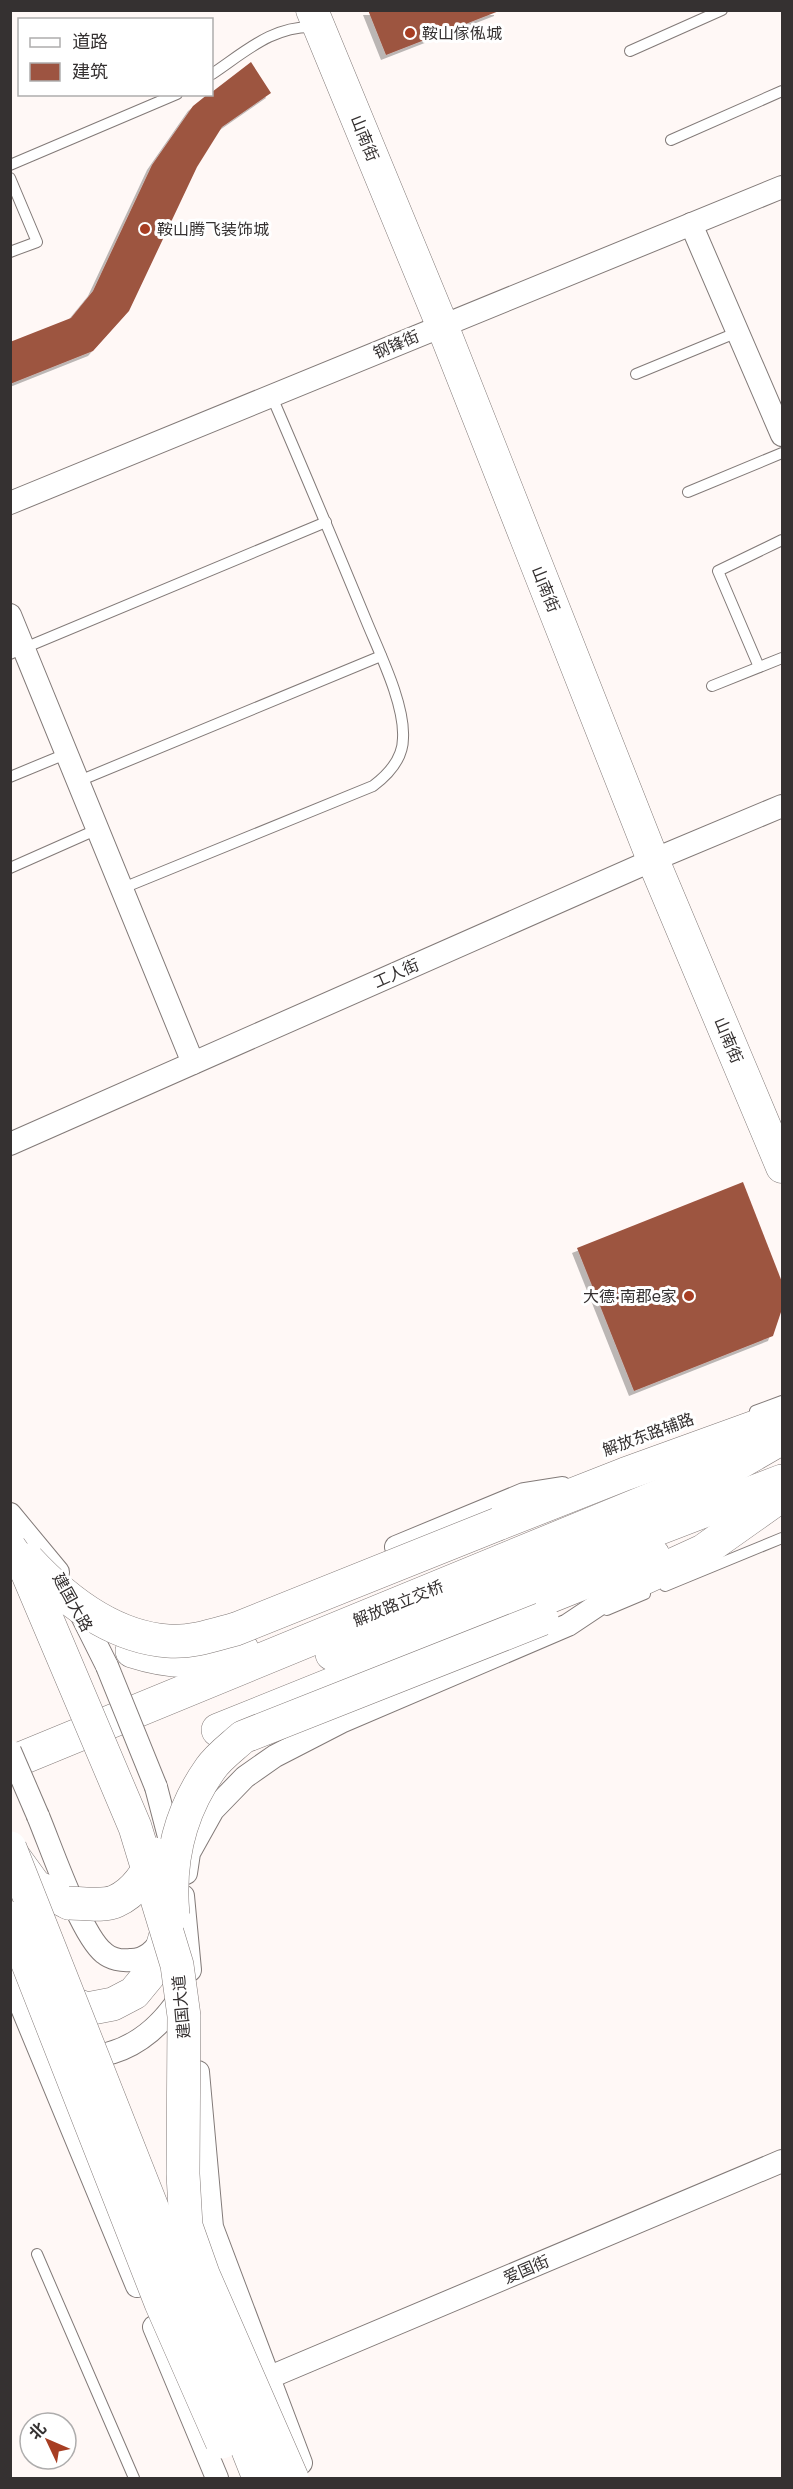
<svg xmlns="http://www.w3.org/2000/svg" width="793" height="2489" viewBox="0 0 793 2489" font-family="'Golos Text','Noto Sans SC',sans-serif">
<style>
.building{fill:#9d5441;filter:url(#shadow)}
.lines{fill:none;stroke-linecap:round;stroke-linejoin:round}
.lane-casing{stroke:#827a78;stroke-width:12}
.street-casing{stroke:#827a78;stroke-width:24}
.secondary-casing{stroke:#827a78;stroke-width:33}
.highway-casing{stroke:#827a78;stroke-width:34}
.lane{stroke:#fff;stroke-width:10}
.street{stroke:#fff;stroke-width:22}
.secondary{stroke:#fff;stroke-width:32}
.highway{stroke:#fff;stroke-width:33}
.street-bridge-casing{stroke:#827a78;stroke-width:24;stroke-linecap:butt}
.highway-bridge-casing{stroke:#827a78;stroke-width:34;stroke-linecap:butt}
.street-bridge{stroke:#fff;stroke-width:22}
.highway-bridge{stroke:#fff;stroke-width:33}
.poi-dot{fill:#a73e23;stroke:#fff;stroke-width:2}
.labels{text-anchor:middle;stroke-width:6;stroke-linejoin:round;paint-order:stroke}
.poi-label{font-size:16px;fill:#353131;stroke:#fff;text-anchor:start}
.street-label{font-size:16px;fill:#353131;stroke:#fff}
</style>
<defs>
<filter id="shadow"><feDropShadow dx="-5" dy="5" stdDeviation="0" flood-color="#0004"/></filter>
</defs>
<rect width="100%" height="100%" fill="#fff8f6"/>
<!-- building -->
<g class="building">
<polygon points="368,10 499,10 499,11 386,55"/>
<polygon points="251,62 271,93 222,127 197,167 129,311 93,351 10,384 10,342 71,318 93,291 152,165 193,106 208,94 212,94 212,92"/>
<polygon points="743,1182 782,1282 782,1309 773,1336 634,1391 577,1248"/>
</g>
<g class="lines">
<!-- lane casing -->
<g class="lane-casing">
<g id="lane">
<polyline points="630,51 722,10"/>
<path d="M 212,74 C 245,52 273,25 315,27"/>
<polyline points="671,140 782,91"/>
<polyline points="10,165 177,94"/>
<polyline points="10,178 37,242 10,252"/>
<polyline points="636,374 738,332"/>
<polyline points="688,492 782,453"/>
<polyline points="10,654 326,522"/>
<polyline points="759,667 718,571 782,540"/>
<polyline points="712,686 782,658"/>
<polyline points="10,777 68,753"/>
<polyline points="79,781 381,656"/>
<polyline points="10,868 98,829"/>
<path d="M 123,888 L 373,786 C 389,774 403,759 403,738 C 405,704 379,652 366,620 C 335,545 304,471 272,397"/>
<polyline points="755,1411 782,1401"/>
<polyline points="665,1586 782,1538"/>
<polyline points="607,1610 645,1594"/>
<polyline points="37,2254 134,2478"/>
</g>
</g>
<!-- street casing -->
<g class="street-casing">
<g id="street">
<polyline points="691,224 782,435"/>
<polyline points="10,503 782,187"/>
<polyline points="10,615 193,1063"/>
<polyline points="10,1144 653,860 782,806"/>
<polyline points="10,1514 58,1572"/>
<polyline points="396,1547 524,1494 562,1488"/>
<polyline points="77,1606 107,1666"/>
<polyline points="156,1787 173,1852"/>
<path d="M 38,1816 C 51,1847 81,1935 104,1953 C 111,1959 122,1961 131,1960 C 146,1960 156,1950 163,1937"/>
<polyline points="186,1873 189,1853 213,1810 245,1777 275,1756 341,1722 568,1625 628,1585"/>
<polyline points="183,1896 190,1970"/>
<polyline points="10,1979 137,2286"/>
<path d="M 78,2057 C 127,2058 160,2030 184,1991"/>
<polyline points="198,2072 212,2227 301,2463"/>
<polyline points="154,2327 217,2478"/>
<polyline points="270,2377 782,2161"/>
</g>
</g>
<!-- secondary casing -->
<g class="secondary-casing">
<polyline id="secondary" points="312,10 442,325 653,860 782,1167"/>
</g>
<!-- highway casing -->
<g class="highway-casing">
<g id="highway">
<polyline points="498,1524 625,1474 766,1423 782,1421"/>
<polyline points="633,1583 703,1551 782,1495"/>
<path d="M 132,1651 C 172,1664 203,1664 242,1649"/>
<polyline points="332,1654 782,1481"/>
<polyline points="218,1730 653,1555"/>
<polyline points="10,1763 737,1464 782,1438"/>
<polyline points="14,1857 35,1886 69,1903"/>
<polyline points="49,1995 87,2009 113,2004 134,1993 157,1965 167,1931"/>
</g>
</g>
<!-- lane -->
<use href="#lane" class="lane"/>
<!-- street -->
<use href="#street" class="street"/>
<!-- secondary -->
<use href="#secondary" class="secondary"/>
<!-- highway -->
<use href="#highway" class="highway"/>
<!-- street-bridge casing -->
<g class="street-bridge-casing">
<g id="street-bridge">
<polyline points="107,1666 156,1787"/>
<polyline points="10,1751 38,1816"/>
</g>
</g>
<!-- highway-bridge casing -->
<g class="highway-bridge-casing">
<g id="highway-bridge">
<polyline points="10,1548 27,1572 135,1827 177,1965 184,2016 183,2174 186,2226 203,2274 292,2478"/>
<path d="M 28,1560 C 65,1600 112,1637 168,1641 C 191,1643 214,1635 236,1629 L 498,1524"/>
<polyline points="10,1848 259,2478"/>
<path d="M 69,1903 C 83,1903 104,1907 116,1901 C 134,1893 149,1873 154,1854"/>
<path d="M 173,1915 C 168,1862 179,1813 210,1769 C 218,1757 232,1747 243,1737 L 542,1619"/>
<polyline points="10,1918 161,2303 222,2442"/>
</g>
</g>
<!-- street-bridge -->
<use href="#street-bridge" class="street-bridge"/>
<!-- highway-bridge -->
<use href="#highway-bridge" class="highway-bridge"/>
</g>
<!-- markers -->
<g class="poi-dot">
<circle cx="410" cy="33" r="6"/>
<circle cx="145" cy="229" r="6"/>
<circle cx="689" cy="1296" r="6"/>
</g>
<g class="labels">
<!-- poi labels -->
<g class="poi-label">
<text x="422" y="39">鞍山傢俬城</text>
<text x="157" y="235">鞍山腾飞装饰城</text>
<text x="677" y="1302" text-anchor="end">大德·南郡e家</text>
</g>
<!-- street labels -->
<g class="street-label">
<text transform="translate(365 138) rotate(68)" y="6">山南街</text>
<text transform="translate(396 344) rotate(-23)" y="6">钢锋街</text>
<text transform="translate(546 589) rotate(68)" y="6">山南街</text>
<text transform="translate(396 973) rotate(-24)" y="6">工人街</text>
<text transform="translate(729 1040) rotate(67)" y="6">山南街</text>
<text transform="translate(648 1434) rotate(-20)" y="6">解放东路辅路</text>
<text transform="translate(73 1602) rotate(61)" y="6">建国大路</text>
<text transform="translate(398 1603) rotate(-22)" y="6">解放路立交桥</text>
<text transform="translate(181 2007) rotate(-95)" y="6">建国大道</text>
<text transform="translate(526 2269) rotate(-23)" y="6">爱国街</text>
</g>
</g>
<!-- border -->
<rect width="793" height="2489" fill="none" stroke="#353131" stroke-width="24"/>
<!-- legend -->
<rect x="18" y="18" width="195" height="78" fill="#ffffff" stroke="#aeadad" stroke-width="1.5"/>
<rect x="30" y="38" width="30" height="9" fill="#ffffff" stroke="#aeadad" stroke-width="1.5"/>
<text x="72" y="48" font-size="18" fill="#353131">道路</text>
<rect x="30" y="63" width="30" height="18" fill="#9d5441" stroke="#aeadad" stroke-width="1.5"/>
<text x="72" y="78" font-size="18" fill="#353131">建筑</text>
<!-- north arrow -->
<g transform="translate(48 2441) rotate(314)"><circle r="28" fill="#ffffff" stroke="#aeadad" stroke-width="1.5"/>
<path d="M0-4.5L10 22L0 15L-10 22Z" fill="#a73e23"/>
<text y="-9" font-size="16" font-weight="bold" text-anchor="middle" fill="#353131">北</text>
</g>
</svg>
